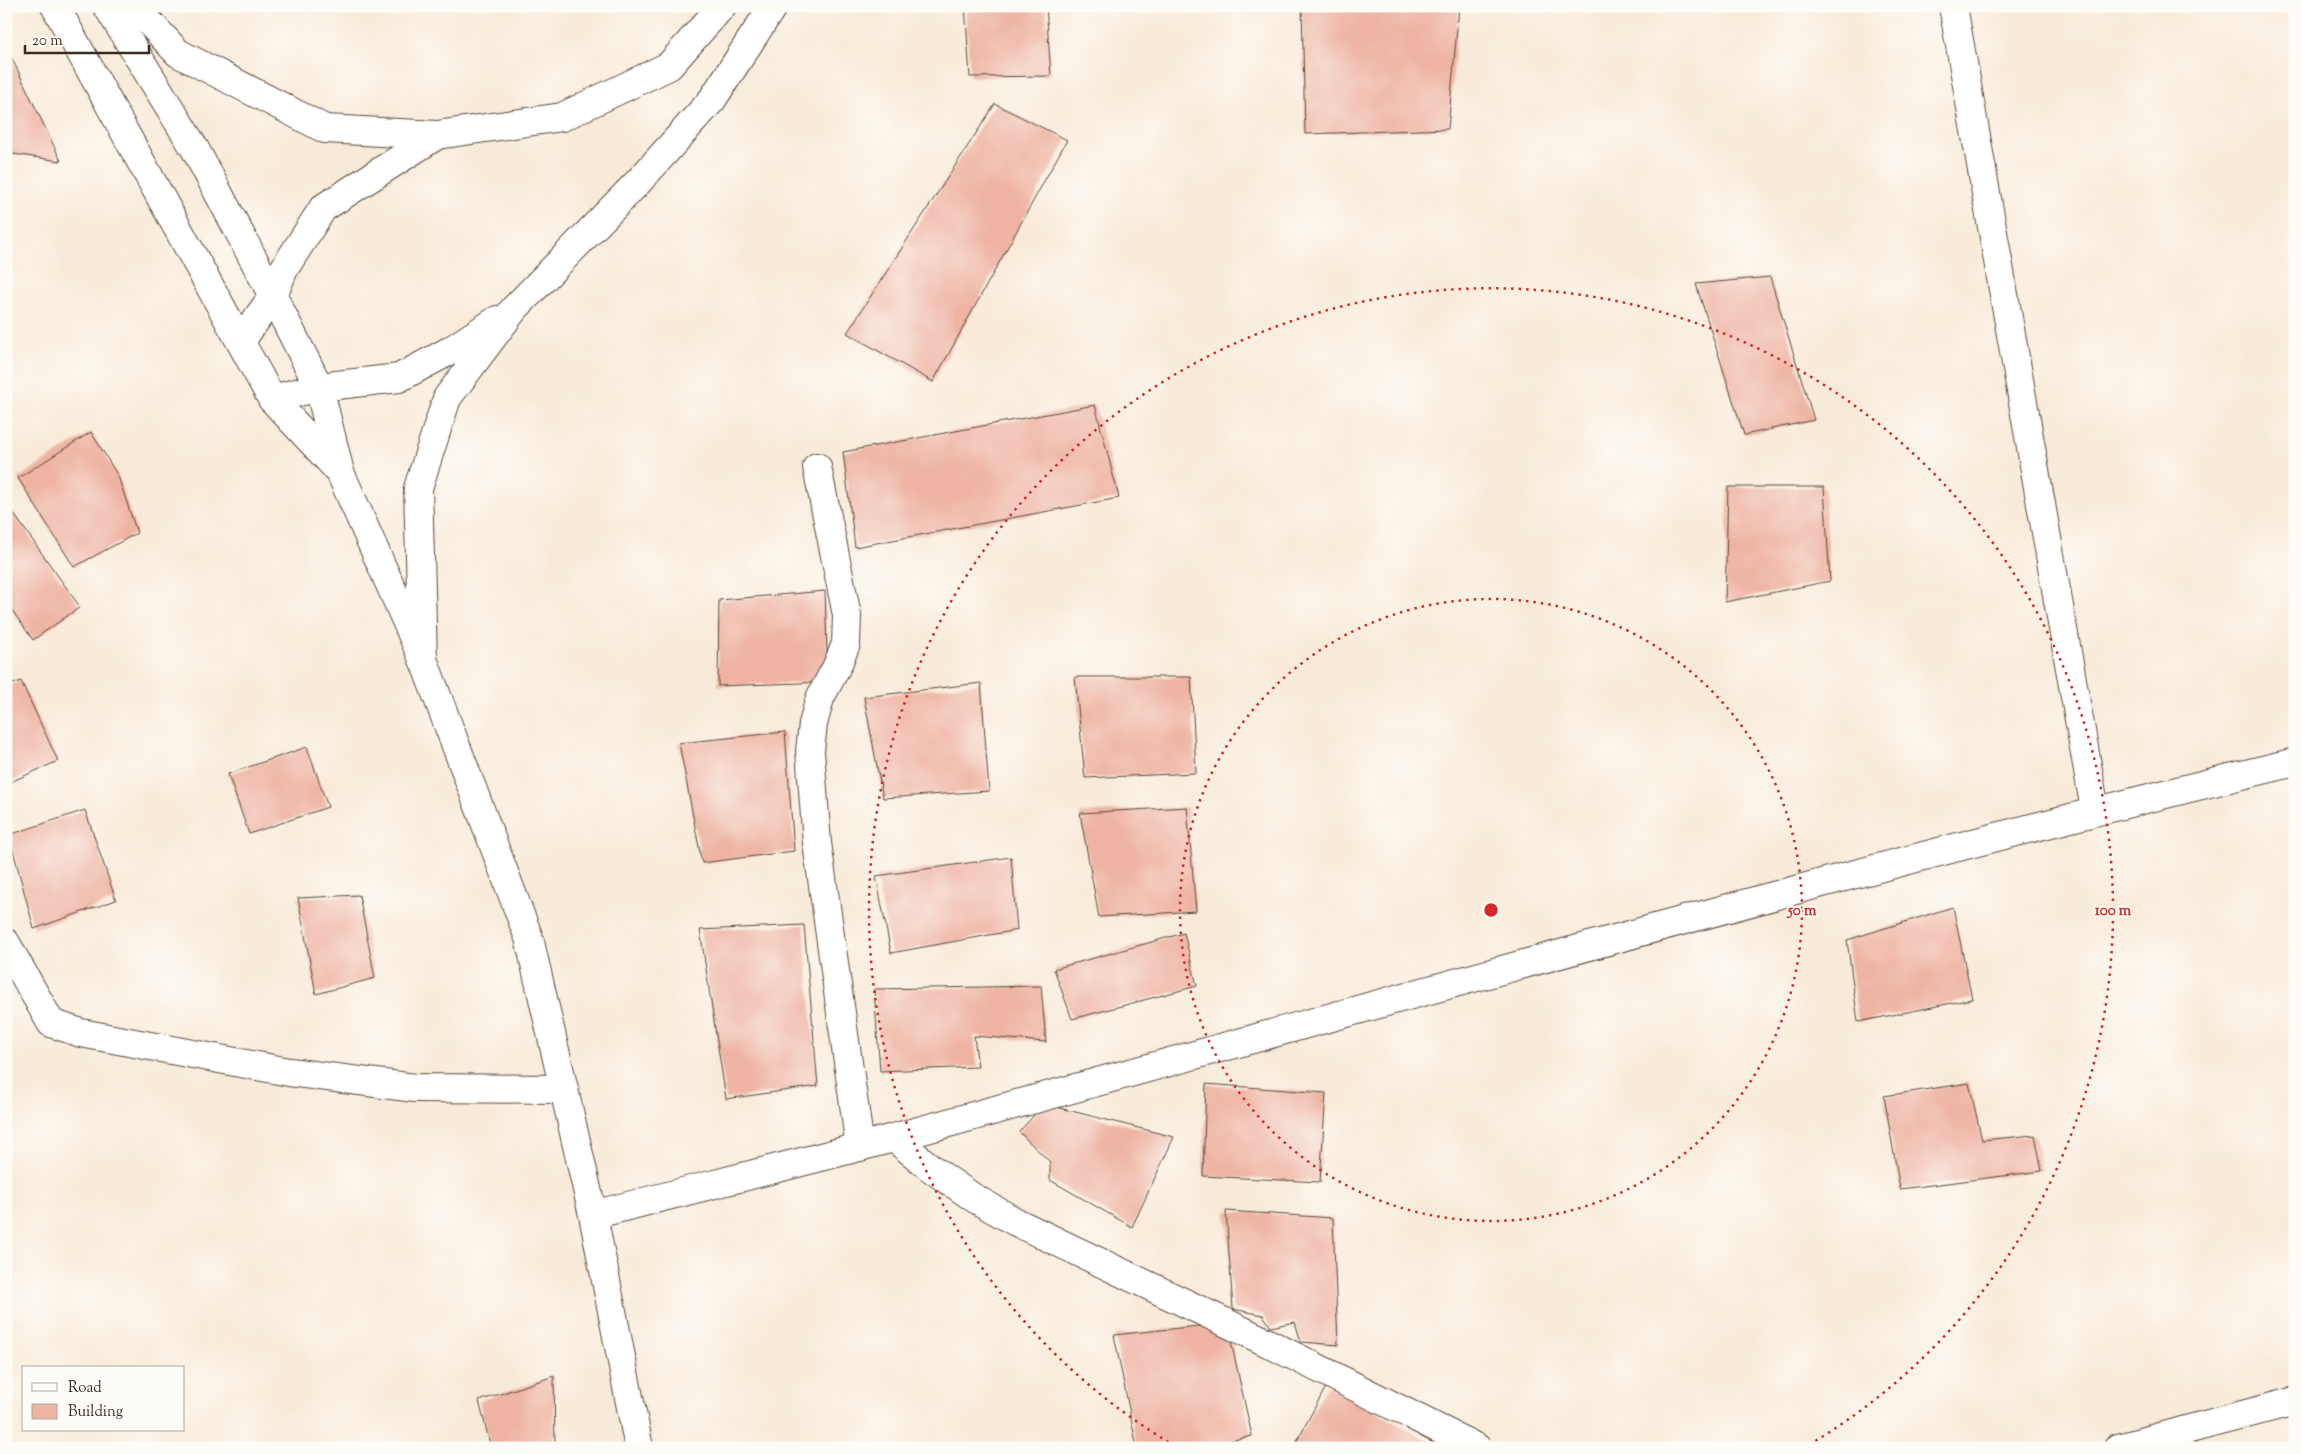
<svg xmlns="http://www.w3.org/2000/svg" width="2301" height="1454" viewBox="0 0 2301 1454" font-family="'Sorts Mill Goudy',serif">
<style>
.building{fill:#eeb3a3}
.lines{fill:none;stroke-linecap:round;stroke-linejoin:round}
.street-casing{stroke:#57473a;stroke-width:30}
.primary-casing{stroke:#57473a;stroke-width:30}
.highway-casing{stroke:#57473a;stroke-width:30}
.street{stroke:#fff;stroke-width:28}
.primary{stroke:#fff;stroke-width:28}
.highway{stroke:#fff;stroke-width:28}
.ring{fill:none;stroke:#d62828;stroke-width:2.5;stroke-dasharray:2.5 5}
.centre{fill:#d62828;stroke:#fdfcf7;stroke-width:2.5}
.ring-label{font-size:15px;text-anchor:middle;font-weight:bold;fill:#d62828;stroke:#fdfcf7;stroke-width:4;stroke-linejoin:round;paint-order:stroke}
</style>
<rect width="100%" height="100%" fill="#fdfcf7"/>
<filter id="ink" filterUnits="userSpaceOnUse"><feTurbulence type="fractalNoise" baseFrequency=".02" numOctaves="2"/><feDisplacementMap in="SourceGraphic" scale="10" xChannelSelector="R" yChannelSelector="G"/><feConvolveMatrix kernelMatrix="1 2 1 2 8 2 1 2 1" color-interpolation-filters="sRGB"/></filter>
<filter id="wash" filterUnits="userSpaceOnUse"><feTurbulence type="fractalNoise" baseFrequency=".0096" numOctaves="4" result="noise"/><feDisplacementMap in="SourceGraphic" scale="20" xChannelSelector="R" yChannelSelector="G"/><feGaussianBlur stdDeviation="1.12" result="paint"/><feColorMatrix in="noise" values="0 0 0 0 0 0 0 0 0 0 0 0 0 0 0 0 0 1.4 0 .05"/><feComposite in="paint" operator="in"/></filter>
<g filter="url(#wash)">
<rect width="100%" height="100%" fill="#f8ead8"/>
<g id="blocks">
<!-- building -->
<g class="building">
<polygon points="965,6 1046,6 1051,76 970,77"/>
<polygon points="1302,6 1459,6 1448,129 1305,134"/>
<polygon points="6,46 61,161 6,153"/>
<polygon points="995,104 1067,140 933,382 847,333"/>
<polygon points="1770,277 1814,420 1744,435 1696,284"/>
<polygon points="1095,405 1119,498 855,547 843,452"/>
<polygon points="91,432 118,476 137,533 74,567 18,478"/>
<polygon points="1728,487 1824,487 1830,581 1725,602"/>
<polygon points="6,503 80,607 33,640 6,602"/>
<polygon points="825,591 828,682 718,686 719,600"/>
<polygon points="1075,677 1191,677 1196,773 1085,778"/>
<polygon points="21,681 58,761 6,784 6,687"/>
<polygon points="981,683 989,791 883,798 864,697"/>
<polygon points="785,732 794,851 702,863 679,743"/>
<polygon points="307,747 328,807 249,834 228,774"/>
<polygon points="1187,807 1196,911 1099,917 1080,813"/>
<polygon points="85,810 116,900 34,929 9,835"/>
<polygon points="1011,857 1017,930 891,953 876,876"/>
<polygon points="359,895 375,978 316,994 298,898"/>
<polygon points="1953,907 1972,999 1858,1022 1847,940"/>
<polygon points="804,925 818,1086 726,1099 700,930"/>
<polygon points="1184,933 1197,986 1072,1019 1054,969"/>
<polygon points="1041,986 1046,1042 974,1036 978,1067 880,1071 874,989"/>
<polygon points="1969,1083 1982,1140 2035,1135 2042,1171 1900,1189 1884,1096"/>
<polygon points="1206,1084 1326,1093 1320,1182 1203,1176"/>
<polygon points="1044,1104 1174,1137 1132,1227 1050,1180 1050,1162 1019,1132"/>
<polygon points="1226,1211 1333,1218 1338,1345 1301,1342 1295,1322 1271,1327 1263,1315 1233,1309"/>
<polygon points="1227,1323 1252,1436 1196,1448 1137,1448 1114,1335"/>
<polygon points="554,1376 555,1448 491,1448 479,1401"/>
<polygon points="1327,1385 1442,1448 1293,1448"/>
</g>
</g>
</g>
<g filter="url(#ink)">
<use href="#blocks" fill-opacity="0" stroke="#57473a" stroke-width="1"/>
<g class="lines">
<!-- street casing -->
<g class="street-casing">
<g id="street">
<polyline points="1953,6 2095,810"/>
<polyline points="817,467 847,615 846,644 837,666 820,698 813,724 810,751 817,843 860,1147"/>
<polyline points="6,943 51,1023 81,1033 289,1072 415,1088 564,1089"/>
<polyline points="894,1138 932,1169 974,1198 1016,1222 1260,1339 1477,1448"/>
<path d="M 593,1215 C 693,1189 793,1165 893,1138 C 1360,1011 1824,876 2295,762"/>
<polyline points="2118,1448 2295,1401"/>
</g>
</g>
<!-- primary casing -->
<g class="primary-casing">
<g id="primary">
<polyline points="55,6 272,399 339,471"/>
<polyline points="107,6 195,149 273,296 319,387 340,472 423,659 529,938 593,1215 639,1448"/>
</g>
</g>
<!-- highway casing -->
<g class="highway-casing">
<g id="highway">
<polyline points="134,6 178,53 325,129 437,135 562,117 669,66 722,6"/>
<polyline points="241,341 273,296 284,269 323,208 437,135"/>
<polyline points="272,399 319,387 399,378 451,350 497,320"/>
<polyline points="423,659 418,488 447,398 514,309 640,180 712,100 773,6"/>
</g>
</g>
<!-- street -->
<use href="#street" class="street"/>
<!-- primary -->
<use href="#primary" class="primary"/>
<!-- highway -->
<use href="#highway" class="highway"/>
</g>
</g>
<!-- distance rings -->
<g class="ring">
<circle cx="1491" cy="910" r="311"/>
<path d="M1175 1446A622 622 0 1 1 1807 1446"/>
</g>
<circle cx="1491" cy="910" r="8" class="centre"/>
<g class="ring-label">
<text x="1802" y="915">50 m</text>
<text x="2113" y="915">100 m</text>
</g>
<!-- margin -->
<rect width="2301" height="1454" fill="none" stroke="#fdfcf7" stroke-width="25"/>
<!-- legend -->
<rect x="22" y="1366" width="162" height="65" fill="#fdfcf7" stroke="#afa8a0"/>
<rect x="32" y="1383" width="25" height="8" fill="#ffffff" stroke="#afa8a0"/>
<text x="68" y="1392" font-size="15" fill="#3b2a1e">Road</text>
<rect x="32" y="1404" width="25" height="15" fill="#eeb3a3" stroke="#afa8a0"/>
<text x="68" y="1416" font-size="15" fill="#3b2a1e">Building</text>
<!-- scale -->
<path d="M25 45v8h124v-8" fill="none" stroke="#3b2a1e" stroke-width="2.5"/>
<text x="32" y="45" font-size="15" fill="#3b2a1e" stroke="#fdfcf7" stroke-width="4" paint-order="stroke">20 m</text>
</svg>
